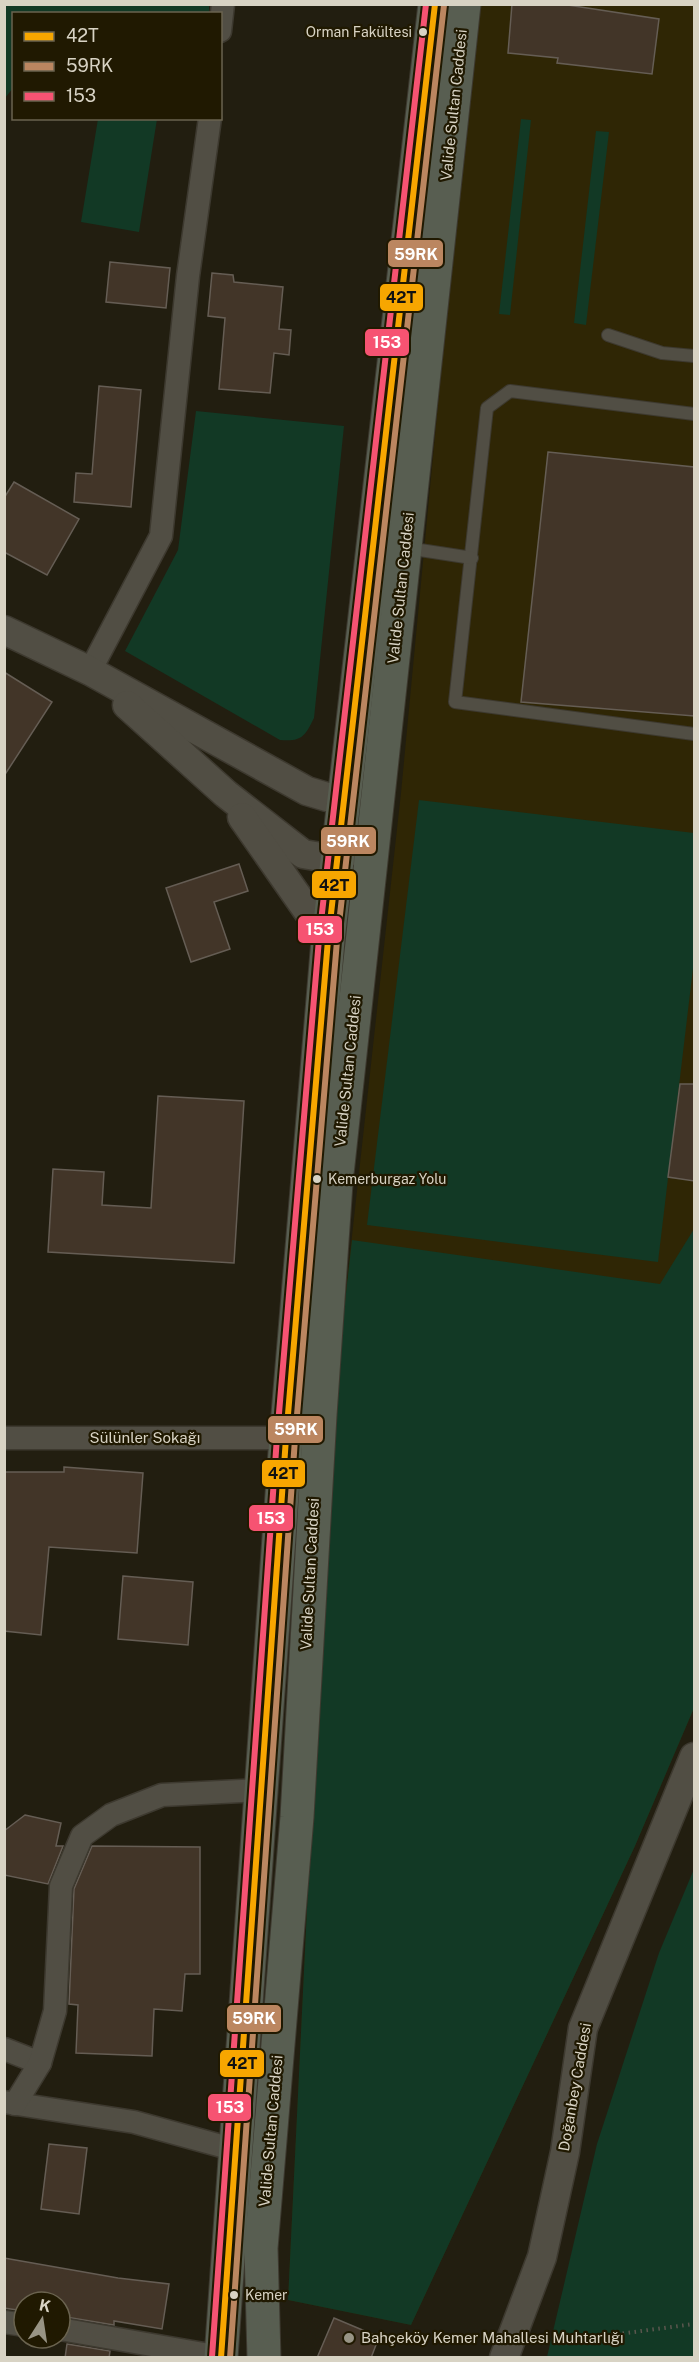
<svg xmlns="http://www.w3.org/2000/svg" width="699" height="2362" viewBox="0 0 699 2362" font-family="'Public Sans',sans-serif">
<style>
.built{fill:#2f2605}
.green{fill:#123925}
.building{fill:#423528;stroke:#655d54;stroke-width:1.5}
.lines{fill:none;stroke-linecap:round;stroke-linejoin:round}
.service-casing{stroke:#3d392f;stroke-width:14}
.minor-casing{stroke:#3d392f;stroke-width:25}
.tertiary-casing{stroke:#3d392f;stroke-width:31}
.primary-casing{stroke:#3d392f;stroke-width:35}
.path{stroke:#5a574e;stroke-width:4;stroke-dasharray:1.5 4.5;stroke-linecap:butt}
.service{stroke:#514e44;stroke-width:12}
.minor{stroke:#514e44;stroke-width:22}
.tertiary{stroke:#514e44;stroke-width:28}
.primary{stroke:#585e51;stroke-width:33}
.bus-1-casing{stroke:#201901;stroke-width:10}
.bus-2-casing{stroke:#201901;stroke-width:10}
.bus-3-casing{stroke:#201901;stroke-width:10}
.bus-1{stroke:#f7a600;stroke-width:6}
.bus-2{stroke:#bb8660;stroke-width:6}
.bus-3{stroke:#f65372;stroke-width:6}
.bus-dot{fill:#d8d3c4;stroke:#201901;stroke-width:2}
.poi-dot{fill:#989485;stroke:#201901;stroke-width:2}
.labels{text-anchor:middle;stroke-width:4.5;stroke-linejoin:round;paint-order:stroke}
.bus-label{font-size:14px;fill:#d8d3c4;stroke:#201901;text-anchor:start}
.street-label{font-size:15px;fill:#d8d3c4;stroke:#201901}
.poi-label{font-size:15px;fill:#d8d3c4;stroke:#201901;text-anchor:start}
.line-badge{stroke:#201901;stroke-width:2}
.badge-label{font-size:16px;text-anchor:middle;font-weight:bold;fill:#fff}
.pale-badge-label{font-size:16px;text-anchor:middle;font-weight:bold;fill:#111}
</style>
<rect width="100%" height="100%" fill="#221e10"/>
<!-- built -->
<polygon class="built" points="476,5 694,5 694,1708 635,1846 411,2325 288,2300 330,1435 401,793"/>
<!-- green -->
<g class="green">
<polygon points="5,4 209,4 209,14 14,14 13,88 5,98"/>
<polygon points="98,119 157,119 139,232 81,222"/>
<polygon points="521,119 531,120 510,315 499,314"/>
<polygon points="596,131 609,132 586,325 574,323"/>
<path d="M 196,411 L 344,426 L 314,718 C 305,736 302,742 280,740 L 125,651 L 178,550 Z"/>
<polygon points="419,800 694,833 694,960 658,1262 367,1225"/>
<polygon points="694,1229 694,1708 635,1846 411,2325 288,2300 330,1435 352,1240 660,1284"/>
<polygon points="694,1869 694,2357 547,2357 597,2144 659,1953"/>
</g>
<!-- building -->
<g class="building">
<polygon points="512,4 561,4 659,19 652,74 557,63 558,58 508,53"/>
<polygon points="110,262 170,268 166,308 106,302"/>
<polygon points="212,273 233,275 234,282 283,287 279,329 291,330 289,355 274,353 270,393 219,389 225,318 208,316"/>
<polygon points="99,386 141,390 131,507 74,502 76,473 92,474"/>
<polygon points="548,452 694,467 694,716 521,702"/>
<polygon points="14,482 79,519 47,575 4,552 4,498"/>
<polygon points="4,672 52,702 4,776"/>
<polygon points="239,864 248,891 214,902 230,949 191,962 166,888"/>
<polygon points="680,1084 694,1084 694,1181 668,1177"/>
<polygon points="158,1096 244,1101 234,1263 48,1252 53,1169 104,1172 102,1205 151,1208"/>
<polygon points="64,1467 143,1473 137,1553 49,1547 41,1635 4,1631 4,1472 64,1472"/>
<polygon points="123,1576 193,1582 188,1645 118,1639"/>
<polygon points="25,1815 61,1823 56,1846 63,1846 48,1884 4,1875 4,1831"/>
<polygon points="92,1846 200,1847 200,1974 185,1974 182,2011 154,2009 152,2056 76,2053 78,2005 69,2004 74,1889"/>
<polygon points="49,2144 87,2148 79,2214 41,2209"/>
<polygon points="4,2258 118,2278 169,2284 162,2329 114,2321 114,2325 60,2316 60,2302 24,2302 24,2311 4,2308"/>
<polygon points="334,2318 379,2337 371,2358 317,2358"/>
<polygon points="67,2344 110,2351 109,2358 65,2358"/>
</g>
<g class="lines">
<!-- service casing -->
<g class="service-casing">
<g id="service">
<polyline points="608,335 662,353 694,356"/>
<polyline points="694,414 510,391 487,408 455,702 694,734"/>
<polyline points="407,548 472,558"/>
</g>
</g>
<!-- minor casing -->
<g class="minor-casing">
<g id="minor">
<polyline points="220,31 223,4"/>
<polyline points="90,671 161,536 188,276 210,118"/>
<polyline points="4,1438 286,1438"/>
<polyline points="4,2049 40,2063"/>
<polyline points="4,2102 134,2122 236,2150"/>
<polyline points="15,2104 40,2063 55,2011 61,1886 82,1836 111,1815 162,1795 261,1790"/>
<polyline points="4,2322 24,2325"/>
<polyline points="60,2329 221,2357"/>
</g>
</g>
<!-- tertiary casing -->
<g class="tertiary-casing">
<g id="tertiary">
<polyline points="4,630 90,671 307,791 327,797 345,797"/>
<polyline points="127,705 226,794 303,854 327,858 337,857 357,848"/>
<polyline points="242,817 328,940"/>
<polyline points="504,2358 542,2257 565,2152 583,2028 694,1757"/>
</g>
</g>
<!-- primary casing -->
<g class="primary-casing">
<g id="primary">
<polyline points="221,2358 286,1438 328,940 435,4"/>
<polyline points="264,2358 261,2248 297,1817 320,1415 336,1183 464,4"/>
</g>
</g>
<!-- path -->
<polyline class="path" points="581,2339 694,2324"/>
<!-- service -->
<use href="#service" class="service"/>
<!-- minor -->
<use href="#minor" class="minor"/>
<!-- tertiary -->
<use href="#tertiary" class="tertiary"/>
<!-- primary -->
<use href="#primary" class="primary"/>
<!-- bus-1 casing -->
<g class="bus-1-casing">
<polyline id="bus-1" points="221,2358 286,1438 328,940 435,4"/>
</g>
<!-- bus-2 casing -->
<g class="bus-2-casing">
<polyline id="bus-2" points="230,2358 295,1439 337,941 444,5"/>
</g>
<!-- bus-3 casing -->
<g class="bus-3-casing">
<polyline id="bus-3" points="212,2357 277,1437 319,939 426,4"/>
</g>
<!-- bus-1 -->
<use href="#bus-1" class="bus-1"/>
<!-- bus-2 -->
<use href="#bus-2" class="bus-2"/>
<!-- bus-3 -->
<use href="#bus-3" class="bus-3"/>
</g>
<!-- markers -->
<g class="bus-dot">
<circle cx="423" cy="32" r="5"/>
<circle cx="317" cy="1179" r="5"/>
<circle cx="234" cy="2295" r="5"/>
</g>
<circle class="poi-dot" cx="349" cy="2338" r="6"/>
<g class="labels">
<!-- bus labels -->
<g class="bus-label">
<text x="412" y="37" text-anchor="end">Orman Fakültesi</text>
<text x="328" y="1184">Kemerburgaz Yolu</text>
<text x="245" y="2300">Kemer</text>
</g>
<!-- street labels -->
<g class="street-label">
<text transform="translate(454 105) rotate(-84)" y="5">Valide Sultan Caddesi</text>
<text transform="translate(401 588) rotate(-84)" y="5">Valide Sultan Caddesi</text>
<text transform="translate(348 1071) rotate(-84)" y="5">Valide Sultan Caddesi</text>
<text x="145" y="1443">Sülünler Sokağı</text>
<text transform="translate(310 1574) rotate(-87)" y="5">Valide Sultan Caddesi</text>
<text transform="translate(575 2087) rotate(-80)" y="5">Doğanbey Caddesi</text>
<text transform="translate(271 2131) rotate(-85)" y="5">Valide Sultan Caddesi</text>
</g>
<!-- poi labels -->
<g class="poi-label">
<text x="361" y="2343">Bahçeköy Kemer Mahallesi Muhtarlığı</text>
</g>
</g>
<g class="line-badge">
<rect x="387" y="239" width="57" height="29" rx="6" fill="#bb8660"/>
<rect x="379" y="283" width="45" height="29" rx="6" fill="#f7a600"/>
<rect x="364" y="328" width="46" height="29" rx="6" fill="#f65372"/>
<rect x="320" y="826" width="57" height="29" rx="6" fill="#bb8660"/>
<rect x="311" y="870" width="46" height="29" rx="6" fill="#f7a600"/>
<rect x="297" y="915" width="46" height="29" rx="6" fill="#f65372"/>
<rect x="267" y="1415" width="57" height="29" rx="6" fill="#bb8660"/>
<rect x="261" y="1459" width="45" height="29" rx="6" fill="#f7a600"/>
<rect x="248" y="1504" width="46" height="28" rx="6" fill="#f65372"/>
<rect x="226" y="2004" width="56" height="29" rx="6" fill="#bb8660"/>
<rect x="219" y="2049" width="46" height="29" rx="6" fill="#f7a600"/>
<rect x="207" y="2093" width="45" height="29" rx="6" fill="#f65372"/>
</g>
<g class="badge-label">
<text x="416" y="260">59RK</text>
<text x="387" y="348">153</text>
<text x="348" y="847">59RK</text>
<text x="320" y="935">153</text>
<text x="296" y="1435">59RK</text>
<text x="271" y="1524">153</text>
<text x="254" y="2024">59RK</text>
<text x="230" y="2113">153</text>
</g>
<g class="pale-badge-label">
<text x="401" y="303">42T</text>
<text x="334" y="891">42T</text>
<text x="283" y="1479">42T</text>
<text x="242" y="2069">42T</text>
</g>
<!-- border -->
<rect width="699" height="2362" fill="none" stroke="#d8d3c4" stroke-width="12"/>
<!-- legend -->
<rect x="12" y="12" width="210" height="108" fill="#201901" stroke="#6a634f" stroke-width="1.5"/>
<rect x="24" y="32" width="30" height="9" fill="#f7a600" stroke="#6a634f" stroke-width="1.5"/>
<text x="66" y="42" font-size="18" fill="#d8d3c4">42T</text>
<rect x="24" y="62" width="30" height="9" fill="#bb8660" stroke="#6a634f" stroke-width="1.5"/>
<text x="66" y="72" font-size="18" fill="#d8d3c4">59RK</text>
<rect x="24" y="92" width="30" height="9" fill="#f65372" stroke="#6a634f" stroke-width="1.5"/>
<text x="66" y="102" font-size="18" fill="#d8d3c4">153</text>
<!-- north arrow -->
<g transform="translate(42 2320) rotate(12)"><circle r="28" fill="#201901" stroke="#6a634f" stroke-width="1.5"/>
<path d="M0-4.5L10 22L0 15L-10 22Z" fill="#989485"/>
<text y="-9" font-size="16" font-weight="bold" text-anchor="middle" fill="#d8d3c4">K</text>
</g>
</svg>
